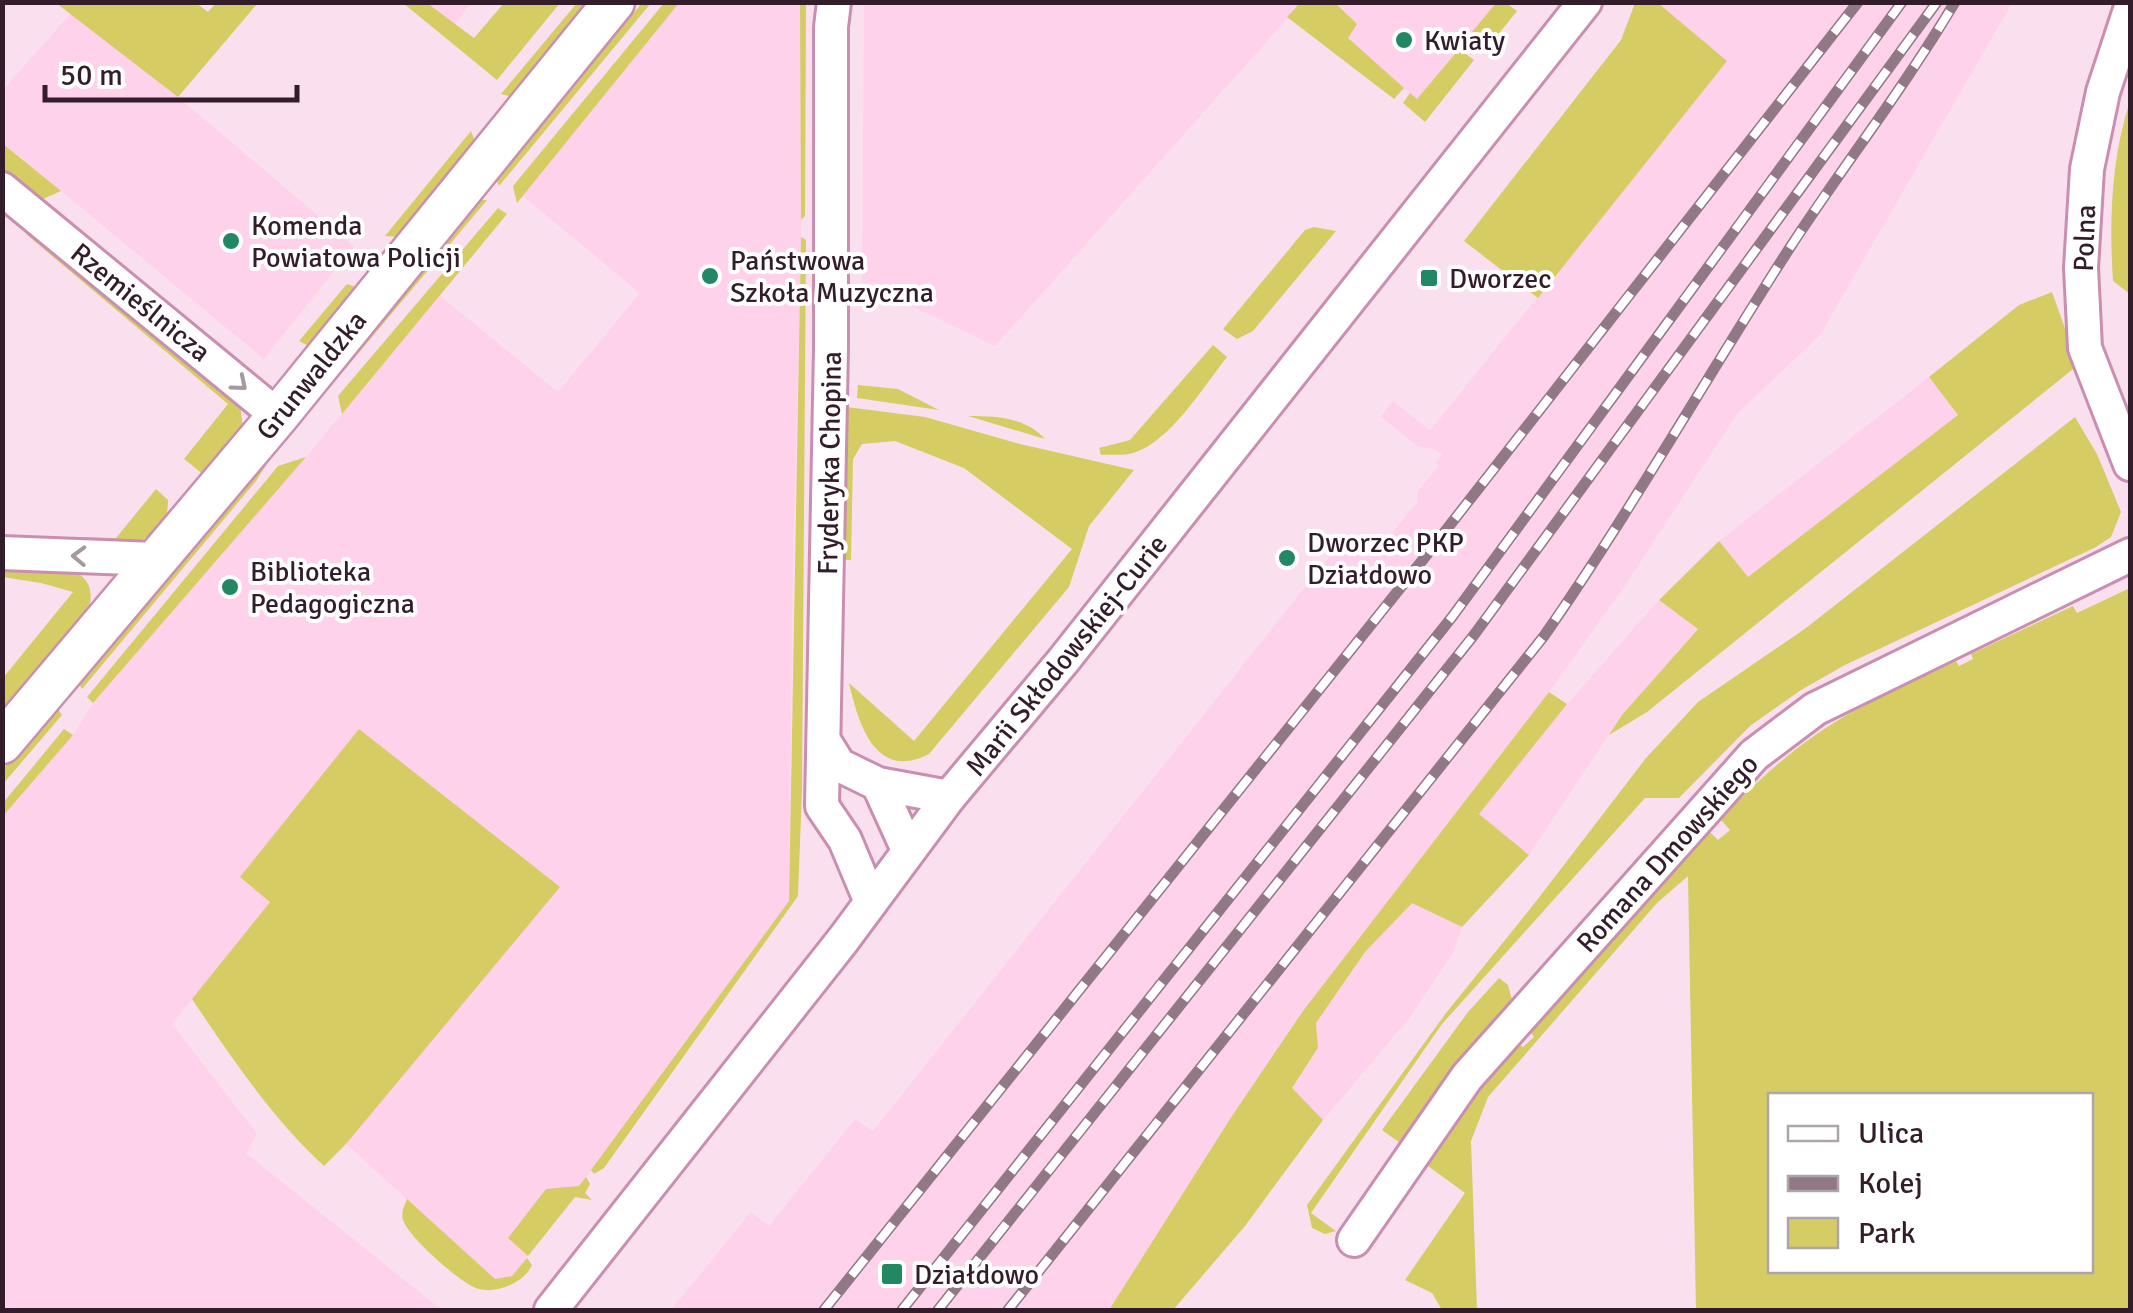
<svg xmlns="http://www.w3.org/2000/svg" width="2133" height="1313" viewBox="0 0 2133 1313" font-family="Signika,sans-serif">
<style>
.built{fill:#fdd2ea}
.green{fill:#d5cc64;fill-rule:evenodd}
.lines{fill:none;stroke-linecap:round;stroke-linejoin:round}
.minor-casing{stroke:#ca8eb0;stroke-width:38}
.tertiary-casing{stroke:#ca8eb0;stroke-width:45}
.minor{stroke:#fff;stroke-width:32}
.tertiary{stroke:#fff;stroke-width:40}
.rail-casing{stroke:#907885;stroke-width:11}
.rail{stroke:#fff;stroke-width:8;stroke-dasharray:22;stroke-linecap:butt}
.oneway{stroke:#a4999f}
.poi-dot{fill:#228864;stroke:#fff;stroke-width:4}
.labels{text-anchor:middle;stroke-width:8;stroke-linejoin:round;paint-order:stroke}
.poi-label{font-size:28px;fill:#341d2a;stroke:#fff;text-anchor:start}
.street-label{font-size:28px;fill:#341d2a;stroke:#fff}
</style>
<rect width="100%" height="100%" fill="#fae0ee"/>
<!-- built -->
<g class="built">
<polygon points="427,3 471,3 454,24"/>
<polygon points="679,3 800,3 801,260 793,555 789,901 580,1186 509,1238 528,1256 512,1276 495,1279 346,1144 559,886 241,876 270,902 172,1024 257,1134 246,1153 442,1310 3,1310 3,816 73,735 93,703 306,457 440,296 558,392 640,293 523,196"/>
<polygon points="864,3 1301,3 995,346 862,282"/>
<polygon points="1335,3 1496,3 1417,99 1347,38"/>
<polygon points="1658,3 2012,3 1820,335 1737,414 1626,584 1549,692 1303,1011 1232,1116 1109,1310 671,1310 751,1212 769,1226 855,1119 873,1131 1348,533 1375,554 1417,502 1417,492 1439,466 1436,463 1442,455 1434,449 1419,447 1381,417 1393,401 1430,431 1726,62"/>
<polygon points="71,13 178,97 354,246 264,359 3,143 3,90"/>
<polygon points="1929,377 1959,415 1747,578 1719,541"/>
<polygon points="1659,600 1698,628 1622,715 1529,855 1478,814 1567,704"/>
<polygon points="1412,903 1462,927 1454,951 1410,1017 1323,1120 1292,1089 1318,1049 1316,1023 1365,952"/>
</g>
<!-- green -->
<g class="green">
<polygon points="1301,2 1335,3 1357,24 1348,38 1404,88 1394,99 1287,17"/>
<polygon points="56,3 196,3 208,12 216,3 258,3 178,97"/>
<polygon points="403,3 427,3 474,38 504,3 560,3 497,80"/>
<polygon points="577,3 592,3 513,97 501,94"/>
<polygon points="642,3 651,3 499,186 496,178"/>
<polygon points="664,3 679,3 517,203 513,186"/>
<polygon points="800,3 806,3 805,216 801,220"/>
<polygon points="1496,3 1506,3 1517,11 1484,52 1467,38"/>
<polygon points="1635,3 1658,3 1727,61 1538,298 1464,241 1621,40"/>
<polygon points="1459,49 1474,60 1425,122 1403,103 1410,93 1417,99"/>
<path d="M 2130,101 L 2130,294 L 2113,281 C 2109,221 2111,159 2130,101 Z"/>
<polygon points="471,131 476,144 399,237 385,236"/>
<polygon points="2,143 61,191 36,202 3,174"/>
<polygon points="478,200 487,200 330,387 322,380"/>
<polygon points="498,208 507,214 342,414 338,396"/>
<polygon points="1314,227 1336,231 1253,331 1237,339 1223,329 1305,230"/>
<polygon points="30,230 240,405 243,427 204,475 184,459 228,404 26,234"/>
<polygon points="801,237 806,240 802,790 798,896 604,1168 594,1174 591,1170 789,901"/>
<polygon points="347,284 357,287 316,340 307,345 299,341"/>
<polygon points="2052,292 2078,365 1647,712 1609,735 1622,715 1698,629 1659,600 1719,541 1748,577 1958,415 1929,377 2019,305"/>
<path d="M 1213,345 L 1227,357 C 1204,386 1169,443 1133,453 C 1123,456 1111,454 1101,455 L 1099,448 L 1130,440 Z"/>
<polygon points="858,385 898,389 939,410 857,398"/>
<path d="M 847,407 L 925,417 L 1020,444 L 1134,470 L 1089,526 L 1069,587 L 929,754 C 875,782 858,722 849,683 L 914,741 L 1072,549 L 964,468 L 895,441 L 862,444 L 853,459 L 851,560 L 845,560 Z"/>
<path d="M 968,416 C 995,416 1025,417 1045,439 Z"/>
<polygon points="2075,417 2097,454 2121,512 2111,537 2096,547 1845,665 1801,690 1750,726 1679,798 1645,798 1442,1024 1311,1213 1336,1231 1325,1234 1312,1228 1307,1205 1446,1013 1534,904 1646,758 1698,702 1806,628"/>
<polygon points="276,450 256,481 82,689 77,680 265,457"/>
<polygon points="306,457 93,703 87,697 278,466"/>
<path d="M 156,489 L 168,500 C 169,544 122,546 88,550 L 77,537 L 116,538 Z"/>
<path d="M 3,561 C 38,565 106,559 88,612 L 3,713 L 3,678 L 73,592 L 41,583 L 3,577 Z"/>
<path d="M 2130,588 L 2130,1310 L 1696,1310 L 1688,876 L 1657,903 L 1488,1097 L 1471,1141 L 1477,1310 L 1442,1310 L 1432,1293 L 1405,1280 L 1465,1193 L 1428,1166 L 1488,1079 L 1519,1044 L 1523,1047 L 1534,1037 L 1530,1031 L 1709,831 L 1718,840 L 1730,830 L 1720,819 C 1758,780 1797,744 1845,716 C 1880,696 1919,679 1956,661 L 1959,666 L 1973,659 L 1971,654 L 2073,606 L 2077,613 ZM 1770,1096 L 2090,1096 L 2090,1270 L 1770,1270 Z"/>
<polygon points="1549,692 1567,704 1479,814 1529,855 1462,927 1412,903 1365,952 1316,1023 1318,1048 1292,1088 1323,1120 1245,1226 1173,1310 1109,1310 1232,1116 1303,1011"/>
<polygon points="56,706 62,715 3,784 3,769"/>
<polygon points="64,729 73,735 3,816 3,803"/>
<path d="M 359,729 L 560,887 L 346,1144 L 324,1166 C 272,1118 231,1057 192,999 L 270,902 L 240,877 Z"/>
<polygon points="1499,978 1508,985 1512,1000 1474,1042 1400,1143 1382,1130 1468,1012"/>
<polygon points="586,1177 590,1184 585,1193 592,1200 575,1197 528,1256 508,1238 546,1189 579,1186"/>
<path d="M 407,1199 L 495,1279 L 512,1276 L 527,1258 L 532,1265 C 525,1282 497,1294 479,1289 C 463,1286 409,1237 404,1222 C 400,1214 404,1207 407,1199 Z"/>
</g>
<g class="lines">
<!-- minor casing -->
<g class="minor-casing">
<g id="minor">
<polyline points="834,2 831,27 831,348 822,806 845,840 871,902"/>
<polyline points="2130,10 2103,92 2087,169 2081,268 2085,348 2130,464"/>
<polyline points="2,189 278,416"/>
<polyline points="2,553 155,559"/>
<polyline points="826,744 839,765 878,784 949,797"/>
<polyline points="878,784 908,850"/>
<polyline points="1354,1240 1467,1077 1754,755 1815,709 2130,555"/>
<polyline points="551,1310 843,940 949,797 1063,661 1585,2"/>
</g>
</g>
<!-- tertiary casing -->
<g class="tertiary-casing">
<polyline id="tertiary" points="2,743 278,416 614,2"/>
</g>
<!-- minor -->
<use href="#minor" class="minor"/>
<!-- tertiary -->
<use href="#tertiary" class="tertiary"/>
<!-- rail casing -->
<g class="rail-casing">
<g id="rail">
<polyline points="824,1310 1425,557 1858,2"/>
<polyline points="902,1310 1452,617 1902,2"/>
<polyline points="938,1310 1474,635 1937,2"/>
<path d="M 1008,1310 L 1544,636 C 1631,511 1706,378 1789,249 C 1843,166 1904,88 1955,2"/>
</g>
</g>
<!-- rail -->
<use href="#rail" class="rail"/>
</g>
<!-- one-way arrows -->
<defs><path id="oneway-chevron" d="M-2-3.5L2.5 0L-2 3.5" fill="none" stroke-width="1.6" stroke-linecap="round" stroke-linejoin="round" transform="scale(2.5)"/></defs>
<g class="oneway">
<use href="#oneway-chevron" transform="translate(240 384) rotate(40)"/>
<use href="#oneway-chevron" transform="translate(79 556) rotate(-178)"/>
</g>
<!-- markers -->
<g class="poi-dot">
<circle cx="1404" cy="40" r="10"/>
<circle cx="231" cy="241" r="10"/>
<circle cx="710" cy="276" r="10"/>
<rect x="1419" y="268" width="20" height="20" rx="5"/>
<circle cx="1287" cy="558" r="10"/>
<circle cx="230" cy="587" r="10"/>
<rect x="880" y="1262" width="24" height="24" rx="5"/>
</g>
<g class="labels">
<!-- poi labels -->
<g class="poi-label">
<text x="1424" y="50">Kwiaty</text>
<text x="251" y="235">Komenda<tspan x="251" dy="32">Powiatowa Policji</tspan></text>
<text x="730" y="270">Państwowa<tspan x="730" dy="32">Szkoła Muzyczna</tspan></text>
<text x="1449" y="288">Dworzec</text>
<text x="1307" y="552">Dworzec PKP<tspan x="1307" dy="32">Działdowo</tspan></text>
<text x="250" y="581">Biblioteka<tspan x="250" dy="32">Pedagogiczna</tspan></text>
<text x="914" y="1284">Działdowo</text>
</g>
<!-- street labels -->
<g class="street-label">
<text transform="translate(2084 238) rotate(-88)" y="10">Polna</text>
<text transform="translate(141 302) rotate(39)" y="10">Rzemieślnicza</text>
<text transform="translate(311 375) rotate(-51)" y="10">Grunwaldzka</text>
<text transform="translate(829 463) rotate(-89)" y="10">Fryderyka Chopina</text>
<text transform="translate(1066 655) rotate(-51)" y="10">Marii Skłodowskiej-Curie</text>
<text transform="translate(1667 853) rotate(-48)" y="10">Romana Dmowskiego</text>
</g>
</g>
<!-- border -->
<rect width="2133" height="1313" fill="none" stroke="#341d2a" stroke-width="10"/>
<!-- legend -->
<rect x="1768" y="1093" width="325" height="180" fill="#ffffff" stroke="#aea5aa" stroke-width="2.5"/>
<rect x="1788" y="1126" width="50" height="15" fill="#ffffff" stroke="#aea5aa" stroke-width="2.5"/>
<text x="1858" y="1143" font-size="30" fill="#341d2a">Ulica</text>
<rect x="1788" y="1176" width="50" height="15" fill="#907885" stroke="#aea5aa" stroke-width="2.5"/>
<text x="1858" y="1193" font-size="30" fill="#341d2a">Kolej</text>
<rect x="1788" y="1218" width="50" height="30" fill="#d5cc64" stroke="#aea5aa" stroke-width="2.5"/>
<text x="1858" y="1243" font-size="30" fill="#341d2a">Park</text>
<!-- scale -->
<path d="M45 85v15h252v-15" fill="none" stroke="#341d2a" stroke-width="5"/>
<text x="60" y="85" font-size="30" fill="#341d2a" stroke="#ffffff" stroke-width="8" paint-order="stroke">50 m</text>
</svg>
